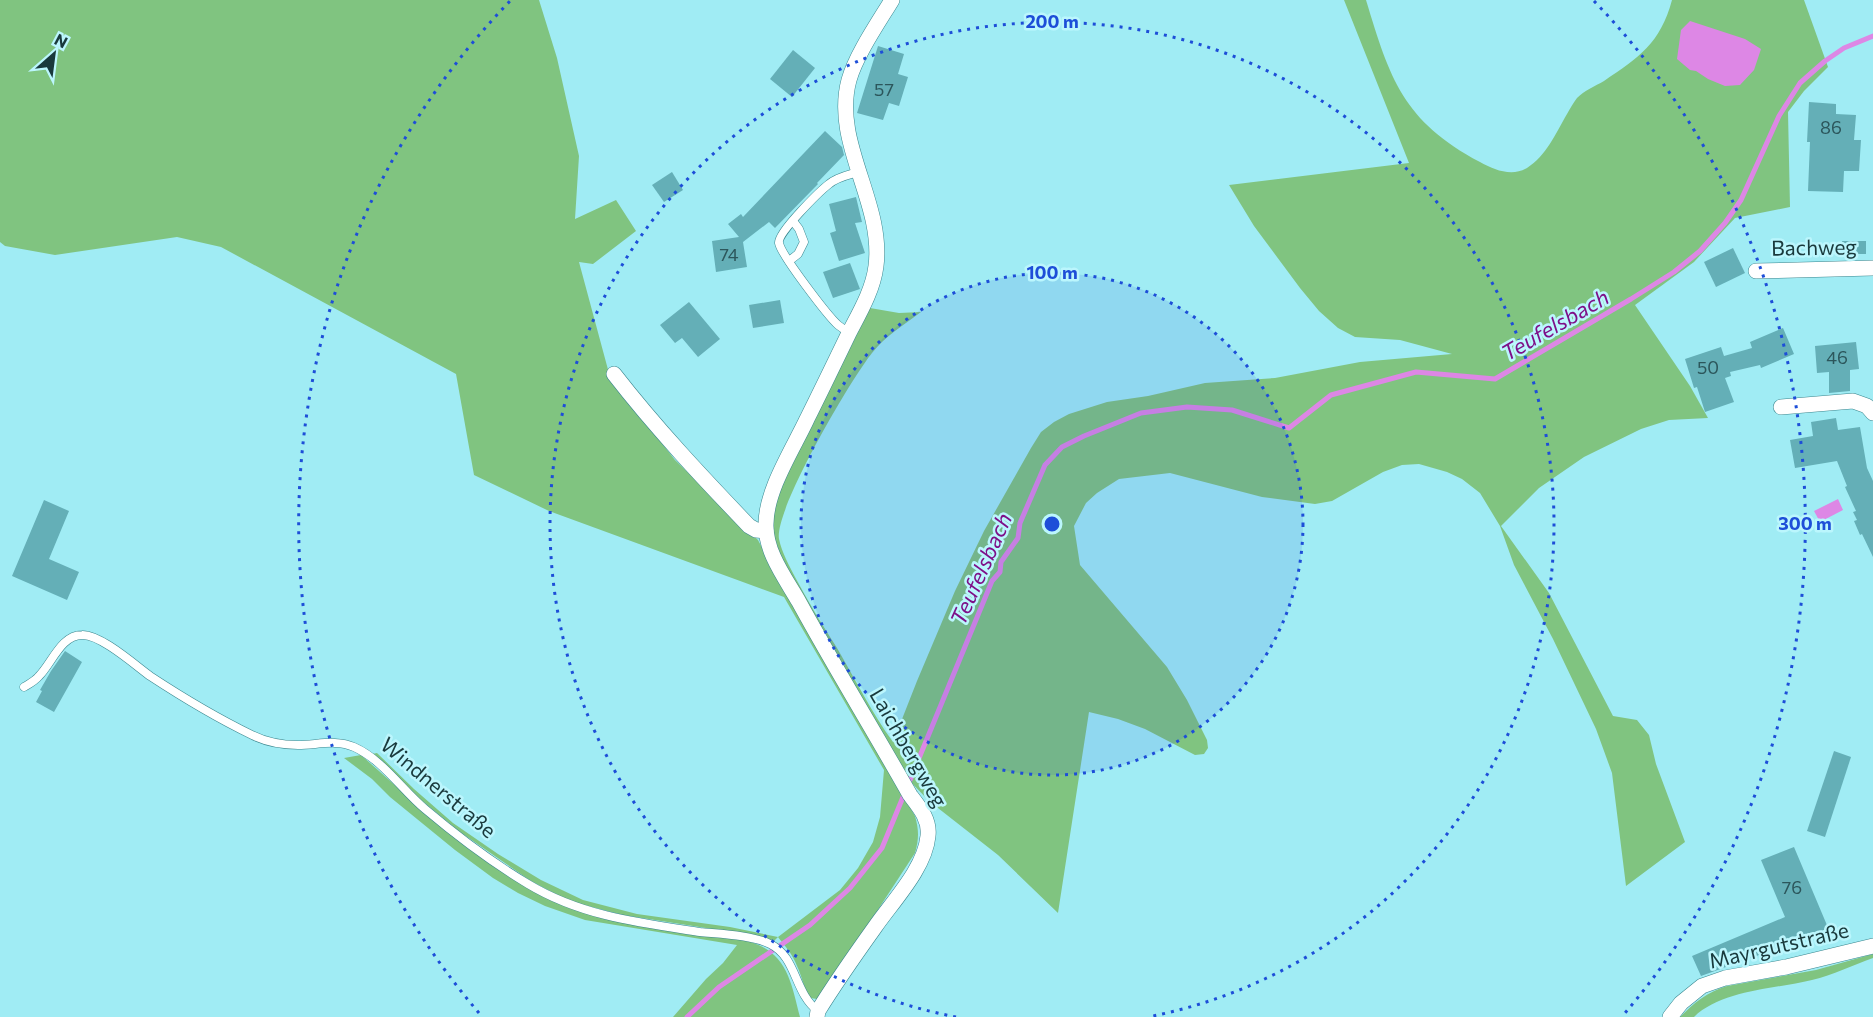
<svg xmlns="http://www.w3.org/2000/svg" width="1873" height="1017" viewBox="0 0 1873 1017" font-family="Commissioner,sans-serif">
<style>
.green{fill:#80c480}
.water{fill:#dd87e5}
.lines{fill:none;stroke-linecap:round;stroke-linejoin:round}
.stream{stroke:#dd87e5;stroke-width:5}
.building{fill:#64afb7}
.lane-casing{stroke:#3a868e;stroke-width:9}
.street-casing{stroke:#3a868e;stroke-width:16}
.lane{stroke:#fff;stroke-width:8}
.street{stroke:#fff;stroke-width:15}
.ring{fill:none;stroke:#1d4ed8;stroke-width:3;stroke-dasharray:3 6}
.labels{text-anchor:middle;stroke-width:5;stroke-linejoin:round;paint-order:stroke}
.number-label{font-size:18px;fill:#2c565b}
.street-label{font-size:21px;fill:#19393c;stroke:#bbf6fd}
.water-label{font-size:22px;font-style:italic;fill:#7e1088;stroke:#bbf6fd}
.centre{fill:#1d4ed8;stroke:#bbf6fd;stroke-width:3}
.ring-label{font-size:18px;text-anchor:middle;font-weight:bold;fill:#1d4ed8;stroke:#bbf6fd;stroke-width:5;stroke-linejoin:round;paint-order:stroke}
</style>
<rect width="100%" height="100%" fill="#a0ecf4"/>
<!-- green -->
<g class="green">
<path d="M 0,0 L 539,0 L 557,58 L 579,156 L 575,219 L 616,200 L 636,231 L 593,264 L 579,262 L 610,377 L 675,460 L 758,540 L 784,590 L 915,816 C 919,830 919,839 915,853 L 849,954 L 817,999 L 810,998 C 804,988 802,977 797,966 C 793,955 785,946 778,937 L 774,941 L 757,936 L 623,915 L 569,901 L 531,881 L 460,832 L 421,800 L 372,754 L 377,753 L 414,789 L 453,823 L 498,854 L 541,880 L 583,900 L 637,914 L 730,927 L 778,937 L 840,890 L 858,868 L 873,842 L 880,817 L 884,770 L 784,597 L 549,511 L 474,475 L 456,374 L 221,247 L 177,237 L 55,255 L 5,246 L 0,242 Z"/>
<path d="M 1344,0 L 1366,0 C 1390,79 1403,121 1480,162 C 1494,170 1512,177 1527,168 C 1546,156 1556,133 1567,114 C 1570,109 1573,103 1577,98 C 1584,91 1595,86 1604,81 C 1639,57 1660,44 1672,0 L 1804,0 L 1828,67 L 1804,91 L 1788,112 L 1790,207 L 1735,218 L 1694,262 L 1635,305 L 1690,386 L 1708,418 L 1669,420 L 1641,429 L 1584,457 L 1539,488 L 1501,526 L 1549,593 L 1613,716 L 1637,720 L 1649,735 L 1656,764 L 1685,842 L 1626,886 L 1612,773 L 1596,729 L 1553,639 L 1514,565 L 1500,526 L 1480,493 L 1462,479 L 1447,472 L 1419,464 L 1402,465 L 1383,472 L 1332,501 L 1315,504 L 1262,497 L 1170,473 L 1119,479 L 1097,493 L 1086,503 L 1074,526 L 1080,565 L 1167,667 L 1187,700 L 1207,740 L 1208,748 L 1204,754 L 1195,755 L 1145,729 L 1118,719 L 1089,712 L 1058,913 L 998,855 L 929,801 L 906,777 L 778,555 L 771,519 L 779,488 L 870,308 L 899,313 L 921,312 C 904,325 885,336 872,353 C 851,379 774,510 779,539 C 782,553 789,565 795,577 C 808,601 822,625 837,648 C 855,679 872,713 893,742 L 917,681 L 955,591 L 984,531 L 1031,448 L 1041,432 L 1054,422 L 1069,414 L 1107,402 L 1148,396 L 1205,383 L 1275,378 L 1360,362 L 1452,354 L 1400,340 L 1355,337 L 1338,328 L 1319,311 L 1300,288 L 1254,226 L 1229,185 L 1409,163 Z"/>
<path d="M 361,755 L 406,795 L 554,901 L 604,919 L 747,941 C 787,951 791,982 800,1017 L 673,1017 L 706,979 L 723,963 L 737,945 L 585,920 L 545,906 L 518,893 L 493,878 L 455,850 L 390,797 L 372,779 L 344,758 Z"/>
<path d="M 1873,954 L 1873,958 C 1853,965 1833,975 1812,980 C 1775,989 1722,990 1694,1017 L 1680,1017 C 1694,1003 1707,992 1727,986 L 1816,970 Z"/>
</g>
<!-- water -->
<g class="water">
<polygon points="1690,21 1745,39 1761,49 1754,70 1740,85 1725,86 1708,79 1696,71 1690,70 1677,59 1681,30"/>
<polygon points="1838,499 1843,510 1820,522 1814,511"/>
</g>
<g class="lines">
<!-- stream -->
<polyline class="stream" points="687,1017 719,987 810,925 850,888 882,848 992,581 1000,572 1001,562 1018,538 1020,523 1045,465 1062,447 1084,436 1141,413 1187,407 1232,410 1289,428 1331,395 1416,372 1495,379 1631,299 1674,272 1700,251 1725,223 1741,200 1779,116 1800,83 1825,61 1844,48 1873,36"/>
</g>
<!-- building -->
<g class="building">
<polygon points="878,46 904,54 898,74 908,77 899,106 889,103 883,120 857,113"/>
<polygon points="793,50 815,68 792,97 770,79"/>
<polygon points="1809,102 1836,104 1836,114 1856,115 1854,140 1861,140 1859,171 1844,171 1843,192 1808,191 1810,142 1807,142"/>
<polygon points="825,131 842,147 844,155 817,183 818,184 775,228 769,222 743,242 747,267 716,272 712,241 739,237 728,224 741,214 743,217"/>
<polygon points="672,172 683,190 664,202 652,185"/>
<polygon points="856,197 862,222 855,223 865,253 839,261 830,233 836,231 829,204"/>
<rect x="1842" y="241" width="24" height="13"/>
<polygon points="1733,248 1745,273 1716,287 1704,262"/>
<polygon points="850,263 860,289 833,298 823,272"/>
<polygon points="780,300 784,323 753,328 749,305"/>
<polygon points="689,302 720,339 698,357 682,338 675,343 660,325"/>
<polygon points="1783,328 1794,354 1761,368 1760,365 1730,372 1731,376 1725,378 1734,402 1705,412 1697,387 1694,388 1685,359 1721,347 1724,356 1752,348 1750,342"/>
<polygon points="1856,342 1859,369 1850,370 1850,391 1829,393 1829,372 1817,373 1815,346"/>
<polygon points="1836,418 1838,430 1860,427 1867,468 1873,481 1873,557 1862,534 1860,535 1854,521 1857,520 1853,512 1856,511 1845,487 1847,486 1837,461 1795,468 1790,440 1813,436 1811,422"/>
<polygon points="44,500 69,511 49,559 79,572 67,600 12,576"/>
<polygon points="65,651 82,662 54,712 36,702 42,691 40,690 51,671"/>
<polygon points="1834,751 1851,757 1825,837 1807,831"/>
<polygon points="1794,847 1829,930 1701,976 1692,956 1785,917 1761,860"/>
</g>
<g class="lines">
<!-- lane casing -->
<g class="lane-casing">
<g id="lane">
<polyline points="789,261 798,254 804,242 799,229 793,221"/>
<path d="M 850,333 C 846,331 842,328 838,325 C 828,316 781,255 779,243 C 777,233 820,191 829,184 C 837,177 848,175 858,172"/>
<path d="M 24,687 C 29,684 35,681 39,676 C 52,663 61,635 82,635 C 100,634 135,665 150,676 C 182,697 217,718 252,735 C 266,742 283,745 298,745 C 317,745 336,739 354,747 C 383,760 402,790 425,809 C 457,836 493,863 528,884 C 581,916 640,923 700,932 C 720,934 752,935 770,944 C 797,957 794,993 818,1011"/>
</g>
</g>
<!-- street casing -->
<g class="street-casing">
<g id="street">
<polyline points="1756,271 1873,268"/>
<path d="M 614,374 C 656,428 702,477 749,526 L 756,530 L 766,531"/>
<polyline points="1781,407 1853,401 1867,406 1873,413"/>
<path d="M 817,1017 L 818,1011 C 836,982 855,955 875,927 C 893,901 925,868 928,836 C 930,820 920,808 910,795 C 874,731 835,668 799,602 C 786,579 765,552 766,524 C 766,490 793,449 807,419 C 821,391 835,362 849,333 C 860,312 873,290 876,266 C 884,202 832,143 849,80 C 856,55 878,23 892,0"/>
<polyline points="1670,1017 1681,1003 1702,986 1725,978 1786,967 1873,946"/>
</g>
</g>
<!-- lane -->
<use href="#lane" class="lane"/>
<!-- street -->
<use href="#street" class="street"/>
</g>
<!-- distance rings -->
<circle cx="1052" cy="524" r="251" fill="#1d4ed8" fill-opacity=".12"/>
<g class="ring">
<circle cx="1052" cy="524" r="251"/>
<path d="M956 1017A502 502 0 1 1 1148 1017"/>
<path d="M479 1013A753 753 0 0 1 510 1M1594 1A753 753 0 0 1 1625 1013"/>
</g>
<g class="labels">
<!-- number labels -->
<g class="number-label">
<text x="884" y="96">57</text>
<text x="1831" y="134">86</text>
<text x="729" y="261">74</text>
<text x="1837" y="364">46</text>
<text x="1708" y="374">50</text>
<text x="1792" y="894">76</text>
</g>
<!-- street labels -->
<g class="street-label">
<text transform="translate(1814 248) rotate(-1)" y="7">Bachweg</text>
<text transform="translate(908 748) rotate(60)" y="7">Laichbergweg</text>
<text transform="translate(438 788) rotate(40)" y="7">Windnerstraße</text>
<text transform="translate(1779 946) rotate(-13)" y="7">Mayrgutstraße</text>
</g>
<!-- water labels -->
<g class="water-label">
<text transform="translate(1555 325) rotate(-30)" y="8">Teufelsbach</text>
<text transform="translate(981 569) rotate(-66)" y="8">Teufelsbach</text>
</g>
</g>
<circle cx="1052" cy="524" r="9" class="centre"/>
<g class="ring-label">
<text x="1052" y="28">200 m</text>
<text x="1052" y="279">100 m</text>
<text x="1805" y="530">300 m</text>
</g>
<!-- north arrow -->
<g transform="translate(54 54) rotate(28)" stroke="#bbf6fd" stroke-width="4.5" paint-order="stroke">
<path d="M0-4.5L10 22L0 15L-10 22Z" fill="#19393c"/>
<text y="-9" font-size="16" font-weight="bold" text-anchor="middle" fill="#19393c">N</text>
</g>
</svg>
